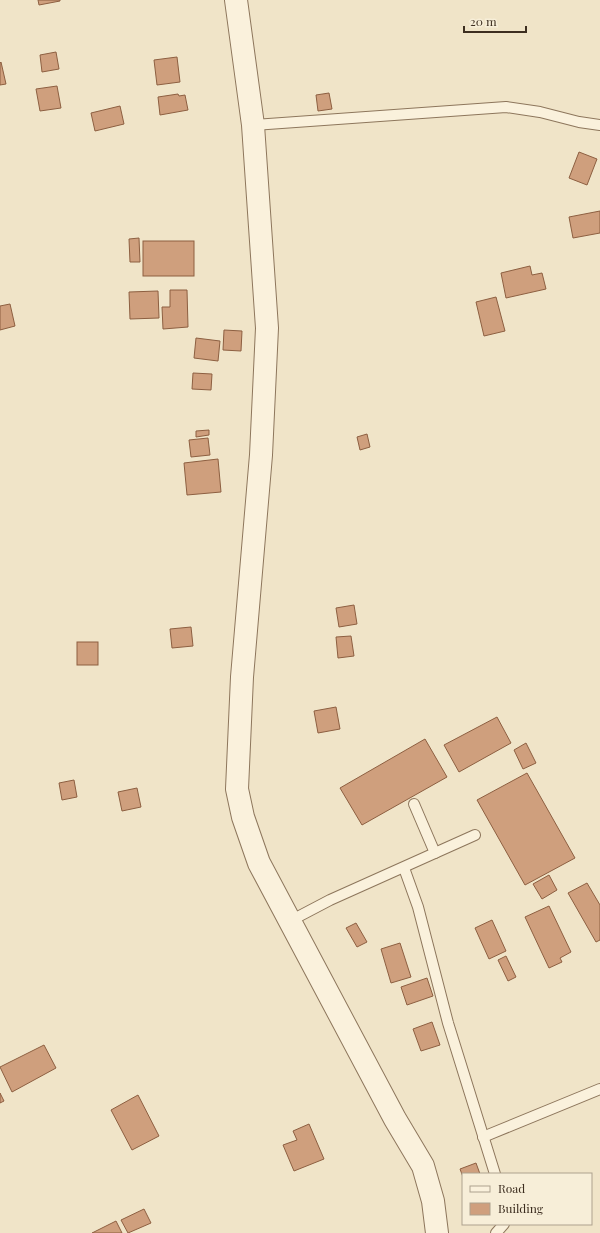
<svg xmlns="http://www.w3.org/2000/svg" width="600" height="1233" viewBox="0 0 600 1233" font-family="'Playfair Display',serif">
<style>
.building{fill:#cf9f7d;stroke:#8d5f41}
.lines{fill:none;stroke-linecap:round;stroke-linejoin:round}
.service-casing{stroke:#8d765c;stroke-width:12}
.tertiary-casing{stroke:#8d765c;stroke-width:24}
.service{stroke:#faf1dc;stroke-width:10}
.tertiary{stroke:#faf1dc;stroke-width:22}
</style>
<rect width="100%" height="100%" fill="#f0e4c8"/>
<!-- building -->
<g class="building">
<polygon points="38,0 60,0 60,1 39,5"/>
<polygon points="56,52 59,69 42,72 40,55"/>
<polygon points="177,57 180,82 157,85 154,60"/>
<polygon points="1,62 6,84 0,85 0,63"/>
<polygon points="57,86 61,108 40,111 36,89"/>
<polygon points="329,93 332,109 318,111 316,95"/>
<polygon points="178,94 179,96 185,95 188,110 160,115 158,97"/>
<polygon points="120,106 124,124 95,131 91,113"/>
<polygon points="579,152 597,159 587,185 569,178"/>
<polygon points="600,211 600,233 573,238 569,217"/>
<polygon points="139,238 140,262 130,262 129,239"/>
<rect x="143" y="241" width="51" height="35"/>
<polygon points="530,266 532,275 542,273 546,289 506,298 501,273"/>
<polygon points="170,290 187,290 188,327 163,329 162,307 170,307"/>
<polygon points="158,291 159,318 130,319 129,292"/>
<polygon points="496,297 505,331 484,336 476,302"/>
<polygon points="10,304 15,326 0,330 0,306"/>
<polygon points="224,330 242,331 241,351 223,350"/>
<polygon points="196,338 220,341 218,361 194,358"/>
<polygon points="193,373 212,374 211,390 192,389"/>
<polygon points="209,430 209,435 196,437 196,431"/>
<polygon points="367,434 370,447 360,450 357,437"/>
<polygon points="208,438 210,455 191,457 189,440"/>
<polygon points="218,459 221,492 187,495 184,463"/>
<polygon points="354,605 357,624 339,627 336,608"/>
<polygon points="191,627 193,646 172,648 170,629"/>
<polygon points="351,636 354,656 338,658 336,637"/>
<rect x="77" y="642" width="21" height="23"/>
<polygon points="336,707 340,729 318,733 314,711"/>
<polygon points="497,717 511,743 459,772 444,745"/>
<polygon points="425,739 447,777 362,825 340,788"/>
<polygon points="526,743 536,763 523,769 514,750"/>
<polygon points="527,773 575,858 525,885 477,800"/>
<polygon points="74,780 77,797 62,800 59,783"/>
<polygon points="137,788 141,807 122,811 118,792"/>
<polygon points="549,875 557,890 542,899 533,884"/>
<polygon points="587,883 600,905 600,940 596,942 568,893"/>
<polygon points="549,906 571,952 560,958 562,962 549,968 525,917"/>
<polygon points="492,920 506,951 489,959 475,928"/>
<polygon points="356,923 367,942 357,947 346,928"/>
<polygon points="400,943 411,977 391,983 381,949"/>
<polygon points="506,956 516,977 508,981 498,960"/>
<polygon points="427,978 433,996 407,1005 401,987"/>
<polygon points="432,1022 440,1045 421,1051 413,1029"/>
<polygon points="44,1045 56,1068 12,1092 0,1067"/>
<polygon points="0,1093 4,1101 0,1103"/>
<polygon points="138,1095 159,1136 132,1150 111,1110"/>
<polygon points="309,1124 324,1159 294,1171 283,1145 297,1140 293,1131"/>
<polygon points="476,1163 480,1174 463,1174 463,1177 460,1169"/>
<polygon points="144,1209 151,1223 128,1233 121,1220"/>
<polygon points="116,1221 122,1233 92,1233"/>
</g>
<g class="lines">
<!-- service casing -->
<g class="service-casing">
<g id="service">
<polyline points="253,125 506,107 540,112 579,122 600,125"/>
<polyline points="414,804 435,853"/>
<polyline points="404,868 418,907 448,1023 495,1174"/>
<polyline points="290,921 330,900 475,835"/>
<polyline points="483,1137 600,1089"/>
<polyline points="496,1233 504,1224"/>
</g>
</g>
<!-- tertiary casing -->
<g class="tertiary-casing">
<polyline id="tertiary" points="236,0 253,125 267,328 261,455 242,677 237,789 243,817 259,863 395,1119 423,1166 433,1201 437,1233"/>
</g>
<!-- service -->
<use href="#service" class="service"/>
<!-- tertiary -->
<use href="#tertiary" class="tertiary"/>
</g>
<!-- legend -->
<rect x="462" y="1173" width="130" height="52" fill="#f7eed8" stroke="#ada18e"/>
<rect x="470" y="1186" width="20" height="6" fill="#faf1dc" stroke="#ada18e"/>
<text x="498" y="1193" font-size="12" fill="#3d2e20">Road</text>
<rect x="470" y="1203" width="20" height="12" fill="#cf9f7d" stroke="#ada18e"/>
<text x="498" y="1213" font-size="12" fill="#3d2e20">Building</text>
<!-- scale -->
<path d="M464 26v6h62v-6" fill="none" stroke="#3d2e20" stroke-width="2"/>
<text x="470" y="26" font-size="12" fill="#3d2e20" stroke="#f7eed8" stroke-width="3" paint-order="stroke">20 m</text>
</svg>
